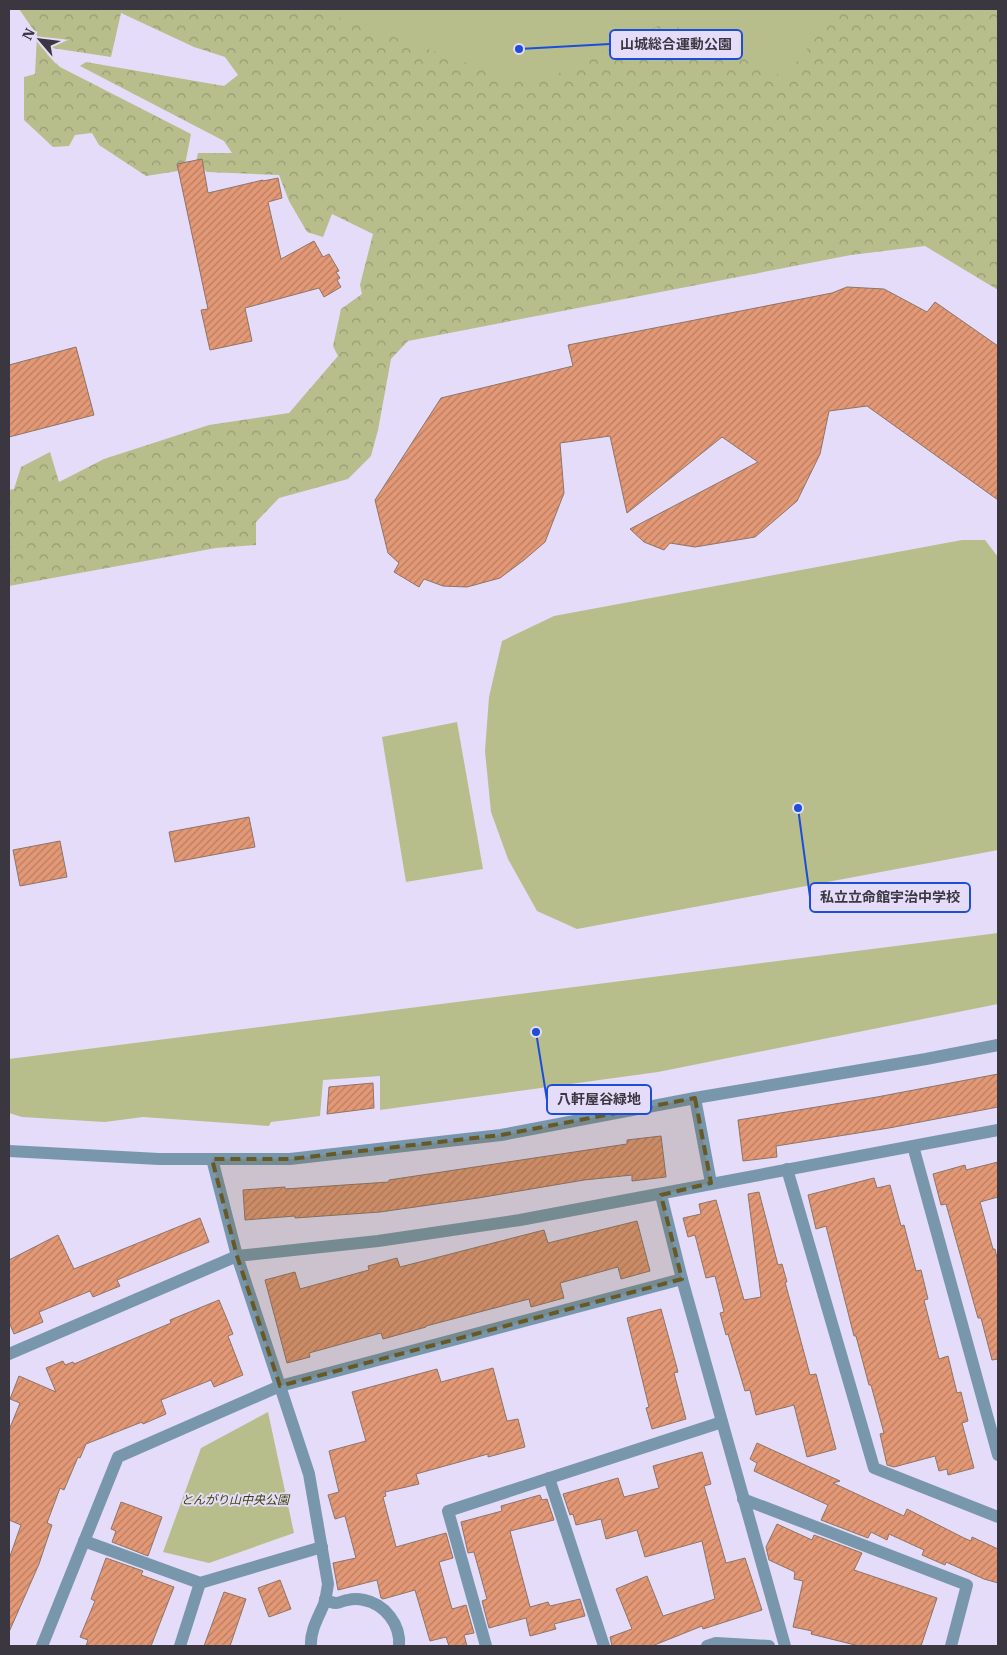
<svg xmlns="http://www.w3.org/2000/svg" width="1007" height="1655" viewBox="0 0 1007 1655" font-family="'IBM Plex Serif','Noto Sans JP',serif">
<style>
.forest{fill:url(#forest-crowns)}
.park{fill:#b7be8b}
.building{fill:url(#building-hatch);stroke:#8e7468}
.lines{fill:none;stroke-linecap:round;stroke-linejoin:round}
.minor{stroke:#7997ac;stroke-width:12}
.marked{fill:#675926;fill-opacity:0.2;stroke:#675926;stroke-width:4;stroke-dasharray:10 6;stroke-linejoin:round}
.labels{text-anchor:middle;stroke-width:4;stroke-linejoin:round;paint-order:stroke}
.park-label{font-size:12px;font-style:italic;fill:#3c4002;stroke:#e4dcf8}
.leader{fill:none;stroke:#1d4ed8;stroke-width:2}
.callout-dot{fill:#1d4ed8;stroke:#e4dcf8;stroke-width:2}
.callout{fill:#e4dcf8;stroke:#1d4ed8;stroke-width:2}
.callout-label{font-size:14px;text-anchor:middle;font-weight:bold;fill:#3a3741}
</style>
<defs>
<pattern id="forest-crowns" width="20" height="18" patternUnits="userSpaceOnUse" patternTransform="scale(1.25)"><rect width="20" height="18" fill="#b7be8b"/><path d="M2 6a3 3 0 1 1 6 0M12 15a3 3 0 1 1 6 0" fill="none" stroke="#969b73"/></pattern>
<pattern id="building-hatch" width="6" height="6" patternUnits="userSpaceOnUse" patternTransform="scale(1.25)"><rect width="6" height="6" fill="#e39876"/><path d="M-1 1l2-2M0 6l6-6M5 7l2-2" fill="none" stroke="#b97d62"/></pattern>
</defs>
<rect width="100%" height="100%" fill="#e4dcf8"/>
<!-- forest -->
<polygon class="forest" points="19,9 998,9 998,290 925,246 851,255 408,341 391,359 378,430 371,456 348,479 279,498 256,522 256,545 216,548 9,586 9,490 14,489 21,467 50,452 59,482 104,459 209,425 289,413 338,356 333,346 341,309 362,294 360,285 373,234 332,214 323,237 307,232 289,201 279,175 207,172 196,162 198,153 232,153 224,141 80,66 86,62 224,86 238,75 225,57 194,47 121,13 111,57 52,48 47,54 60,67 191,134 184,170 146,176 99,145 92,133 75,135 69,146 53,147 24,120 24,77 35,74 37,35"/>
<!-- park -->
<g class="park">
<polygon points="315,9 840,9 784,77 666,22 532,86"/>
<polygon points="962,540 985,540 998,557 998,850 577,929 537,911 508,859 491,812 485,751 489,697 502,641 554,616"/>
<polygon points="457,722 483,869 406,882 382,737"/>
<polygon points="998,933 998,1004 658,1072 380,1110 380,1076 323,1080 320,1116 271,1122 269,1126 143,1117 105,1122 22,1117 9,1113 9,1059"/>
<polygon points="268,1412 294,1533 209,1563 163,1552 201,1448"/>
</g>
<!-- building -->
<g class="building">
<polygon points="202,159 208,193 263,180 263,181 278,178 282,198 268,202 281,259 314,241 323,257 329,254 339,271 336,272 340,278 337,280 341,287 324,297 319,288 245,308 252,341 210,350 201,310 208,309 177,164"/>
<polygon points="847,287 884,289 927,312 935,302 998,346 998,500 867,406 829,411 820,454 797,501 755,537 695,547 670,543 664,550 644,542 630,529 758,462 722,437 627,513 610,436 560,443 564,493 545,542 524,560 500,578 467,587 443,586 424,579 419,587 394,572 399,563 388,553 375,500 441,398 573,366 568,345 832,293"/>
<polygon points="76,347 94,415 9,437 9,365"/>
<polygon points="249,817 255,847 175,862 169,832"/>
<polygon points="60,841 67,877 20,886 13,850"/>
<polygon points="998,1074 998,1107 889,1128 776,1146 777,1157 743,1161 738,1120 877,1097"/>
<polygon points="373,1083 374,1108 327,1114 329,1087"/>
<polygon points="661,1136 666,1177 632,1181 632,1175 584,1180 478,1198 380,1212 295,1218 295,1216 245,1220 243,1190 285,1187 285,1189 389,1182 389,1180 627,1144 627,1140"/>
<polygon points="998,1162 998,1197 980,1202 993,1249 995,1249 998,1262 998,1359 992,1360 981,1318 978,1318 946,1204 941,1205 933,1174 965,1165 966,1170"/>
<polygon points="874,1178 877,1188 890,1185 901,1226 904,1225 916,1271 921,1270 928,1299 924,1300 939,1359 948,1356 957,1393 961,1392 968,1421 962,1423 974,1468 948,1475 947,1469 939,1471 935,1456 894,1467 887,1465 880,1434 884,1433 871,1385 869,1385 856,1336 854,1336 826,1226 816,1229 808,1195"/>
<polygon points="759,1192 778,1265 782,1264 787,1282 785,1282 810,1375 816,1374 836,1449 807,1457 794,1405 756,1415 750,1390 745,1391 728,1334 726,1335 720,1313 724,1312 715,1276 706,1278 695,1235 688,1237 683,1218 701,1214 699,1204 716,1200 744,1300 761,1297 748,1194"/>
<polygon points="200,1218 209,1242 117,1280 120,1286 93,1297 90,1291 39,1312 43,1322 14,1334 9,1322 9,1260 58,1235 74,1269"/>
<polygon points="637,1221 650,1271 621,1279 618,1267 560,1283 564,1298 531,1307 529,1299 426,1326 426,1327 383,1339 381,1333 309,1353 310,1357 287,1363 265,1280 295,1272 300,1289 369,1270 368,1266 397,1258 400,1267 544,1230 548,1243"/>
<polygon points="219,1300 233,1334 228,1336 243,1375 214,1387 211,1380 161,1400 166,1414 143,1424 142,1422 86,1444 80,1458 78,1457 64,1490 60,1488 47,1523 52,1525 39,1564 9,1632 9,1559 21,1525 9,1520 9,1430 20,1403 10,1399 19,1376 56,1392 46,1368 63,1361 65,1365 73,1362 74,1364 171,1323 170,1320"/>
<polygon points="661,1309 678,1372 674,1373 686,1419 652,1429 646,1408 649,1407 627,1318"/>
<polygon points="493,1368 507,1421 518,1419 525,1447 488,1457 488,1454 416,1474 419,1484 385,1492 386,1496 383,1497 396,1547 446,1533 453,1558 439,1562 452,1609 466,1605 474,1633 464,1635 467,1646 449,1646 446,1637 430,1641 415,1590 383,1599 381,1598 377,1580 338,1590 333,1563 356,1558 345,1516 335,1519 328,1495 339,1492 329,1451 366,1441 352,1392 437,1369 441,1382"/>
<polygon points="757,1443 840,1481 833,1483 904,1516 907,1509 964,1538 971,1541 972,1537 998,1549 998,1583 984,1579 946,1562 945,1565 922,1555 924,1550 889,1534 887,1540 871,1532 868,1538 821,1520 828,1505 754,1471 757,1463 750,1459"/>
<polygon points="702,1452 711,1484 704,1486 726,1563 745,1558 762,1610 703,1629 702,1626 652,1646 612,1646 610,1637 632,1629 616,1589 647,1576 663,1616 715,1599 702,1541 645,1557 637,1530 606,1539 601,1519 576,1525 573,1514 570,1515 563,1494 618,1478 624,1497 659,1488 653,1466"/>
<polygon points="540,1495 542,1500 547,1499 554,1520 510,1531 530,1607 548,1602 550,1606 580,1599 585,1616 554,1624 556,1629 530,1636 526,1618 489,1628 482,1601 487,1599 474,1552 468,1553 461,1522 502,1511 501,1506"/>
<polygon points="121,1502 162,1517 148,1556 112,1542 116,1531 111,1529"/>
<polygon points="777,1524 812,1540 814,1535 862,1553 854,1570 937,1598 921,1646 859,1646 811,1634 812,1631 793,1627 803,1581 794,1579 795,1572 769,1560 766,1547"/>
<polygon points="106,1558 143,1571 141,1575 174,1587 151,1646 86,1646 88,1640 80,1637 95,1601 91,1599"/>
<polygon points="280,1580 291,1609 269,1617 258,1588"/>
<polygon points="224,1592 246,1599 230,1646 204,1646"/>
</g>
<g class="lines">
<!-- minor -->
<g class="minor">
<polyline points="695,1098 711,1183"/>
<polyline points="913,1146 998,1455"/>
<polyline points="9,1151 159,1159 290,1159 501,1135 695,1098 926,1059 998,1045"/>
<path d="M 212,1159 L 237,1256 L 309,1474 L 328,1584 C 327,1591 326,1598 324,1604 C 318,1618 310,1631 311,1646"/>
<polyline points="787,1169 874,1468 998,1517"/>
<polyline points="661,1195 682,1279 785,1646"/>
<polyline points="9,1354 237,1256 378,1241 520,1220 998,1130"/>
<polyline points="549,1478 604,1646"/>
<polyline points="743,1499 967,1585 951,1646"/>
<polyline points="84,1541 200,1583 322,1547"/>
<path d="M 325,1599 C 328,1601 333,1603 336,1603 C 340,1603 344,1600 348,1600 C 352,1599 359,1599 364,1600 C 385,1604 401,1625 399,1646"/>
<polyline points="42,1646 118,1457 280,1386 682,1279"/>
<polyline points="180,1646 200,1583"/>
<polyline points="486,1646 448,1511 722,1422"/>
<polyline points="707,1646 716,1643 769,1646"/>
</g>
</g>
<!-- marked area -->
<path class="marked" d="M 695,1098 L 711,1183 L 661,1195 L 682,1279 L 280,1386 L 237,1256 L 212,1159 L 290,1159 L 501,1135 Z"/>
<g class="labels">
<!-- park labels -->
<g class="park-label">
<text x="235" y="1504">とんがり山中央公園</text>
</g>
</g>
<!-- callouts -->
<path class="leader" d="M519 49L610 44M798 808L810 897M536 1032L547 1100"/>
<g class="callout-dot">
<circle cx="519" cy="49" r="5"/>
<circle cx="798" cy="808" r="5"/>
<circle cx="536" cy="1032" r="5"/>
</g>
<g class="callout">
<rect x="610" y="30" width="132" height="29" rx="5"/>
<rect x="810" y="883" width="160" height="29" rx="5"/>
<rect x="547" y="1085" width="104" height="29" rx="5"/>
</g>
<g class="callout-label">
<text x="676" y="49">山城総合運動公園</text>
<text x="890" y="902">私立立命館宇治中学校</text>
<text x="599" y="1104">八軒屋谷緑地</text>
</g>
<!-- border -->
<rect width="1007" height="1655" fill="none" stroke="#3a3741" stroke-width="20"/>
<!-- north arrow -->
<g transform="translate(40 40) rotate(298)" stroke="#e4dcf8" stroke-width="4" paint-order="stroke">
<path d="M0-4L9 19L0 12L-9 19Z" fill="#3a3741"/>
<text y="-8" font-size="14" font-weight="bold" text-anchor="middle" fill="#3a3741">N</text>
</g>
</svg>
